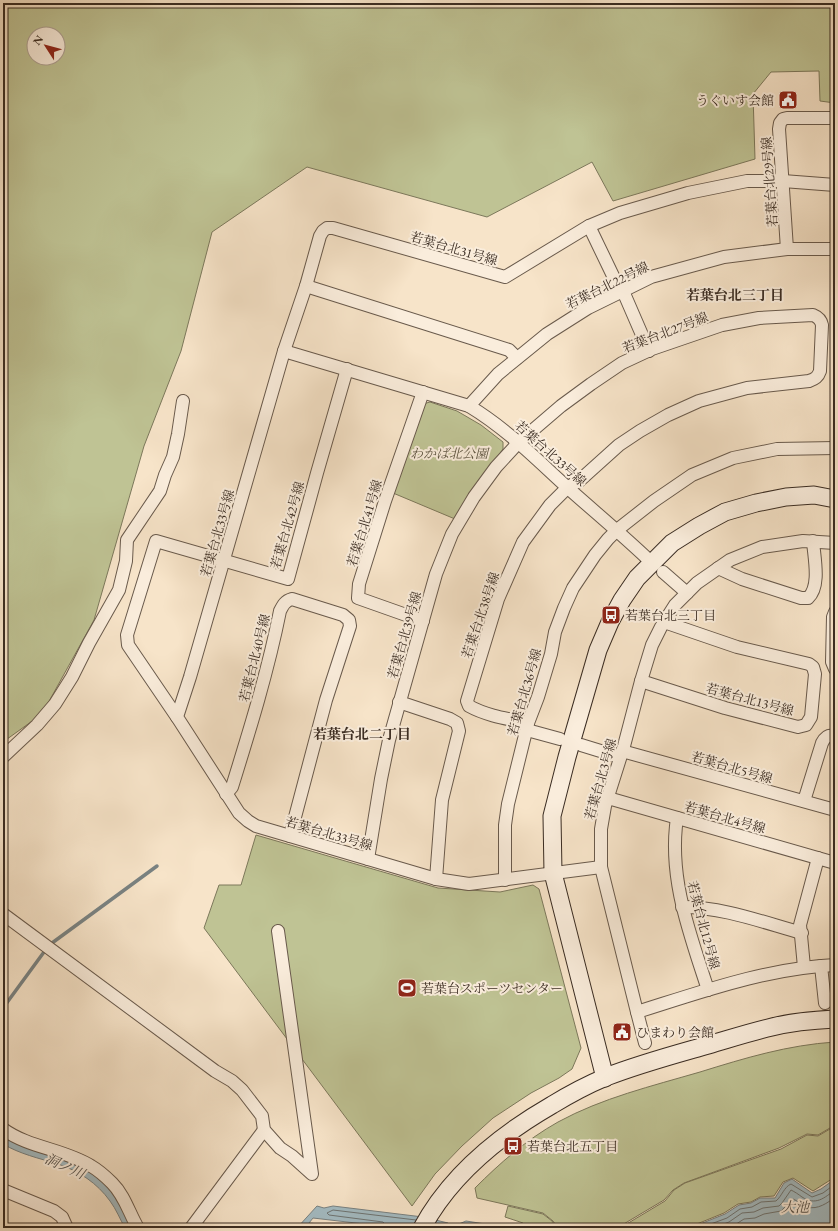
<svg xmlns="http://www.w3.org/2000/svg" width="838" height="1231" viewBox="0 0 838 1231" font-family="'EB Garamond','Noto Serif JP',serif">
<style>
.green{fill:#bfc394;stroke:#7c785b;fill-rule:evenodd}
.water{fill:#a3bbc2;stroke:#798282}
.lines{fill:none;stroke-linecap:round;stroke-linejoin:round}
.shore{stroke:#6e7472;stroke-width:1}
.stream{stroke:#798282;stroke-width:3.5}
.street-casing{stroke:#695a4c;stroke-width:14}
.secondary-casing{stroke:#3a2c22;stroke-width:19}
.street{stroke:#faeddc;stroke-width:12}
.secondary{stroke:#faeddc;stroke-width:17}
.labels{text-anchor:middle;stroke-width:4;stroke-linejoin:round;paint-order:stroke}
.poi-label{font-size:13px;fill:#3a2c22;stroke:#faeddc;text-anchor:start}
.street-label{font-size:13px;fill:#3a2c22;stroke:#faeddc}
.park-label{font-size:13px;font-style:italic;fill:#5b523e;stroke:#faeddc}
.neighbourhood-label{font-size:14px;font-weight:bold;fill:#3a2c22;stroke:#faeddc}
.water-label{font-size:14px;font-style:italic;fill:#54504a;stroke:#faeddc}
</style>
<rect width="100%" height="100%" fill="#f7e4c9"/>
<filter id="stains"><feTurbulence type="fractalNoise" baseFrequency=".005" numOctaves="4"/><feColorMatrix values="0 0 0 0 .2 0 0 0 0 .09 0 0 0 0 .02 0 0 0 .5 -.17"/></filter>
<radialGradient id="worn" r=".72"><stop offset=".6" stop-color="#630" stop-opacity="0"/><stop offset="1" stop-color="#630" stop-opacity=".3"/></radialGradient>
<!-- green -->
<g class="green">
<path d="M 3,3 L 835,3 L 835,103 L 820,101 L 819,71 L 771,72 L 753,94 L 755,159 L 613,201 L 592,162 L 487,217 L 307,167 L 212,232 L 181,351 L 144,446 L 94,620 L 42,714 L 3,742 ZM 34,34 L 58,34 L 58,58 L 34,58 Z"/>
<polygon points="430,402 457,411 481,425 503,442 503,449 475,487 455,519 393,493 423,404"/>
<polygon points="256,835 438,888 500,892 533,885 539,889 581,1048 572,1069 559,1078 531,1093 493,1118 462,1146 435,1174 412,1206 204,928 219,885 241,885"/>
<path d="M 835,1042 L 835,1125 L 818,1135 L 807,1134 L 779,1148 L 684,1183 L 673,1190 L 664,1200 L 617,1228 L 558,1228 L 553,1221 L 543,1213 L 477,1198 L 475,1188 C 500,1163 526,1140 558,1122 C 602,1098 652,1086 700,1072 C 745,1058 788,1045 835,1042 Z"/>
<polygon points="835,1126 835,1177 813,1191 793,1178 783,1182 774,1196 760,1197 751,1202 738,1204 724,1213 687,1228 650,1228 649,1224 641,1226 642,1228 620,1228 665,1201 674,1190 685,1183 781,1149 807,1135 818,1136"/>
<polygon points="508,1206 543,1214 552,1221 557,1228 527,1228 523,1223 505,1217"/>
</g>
<!-- water -->
<g class="water">
<path d="M 3,1134 C 37,1148 94,1164 115,1195 C 122,1205 127,1217 133,1228 L 125,1228 C 120,1219 116,1209 110,1201 C 97,1183 79,1171 58,1164 C 38,1158 20,1154 3,1144 Z"/>
<polygon points="792,1179 812,1193 821,1189 835,1179 835,1228 690,1228 725,1214 739,1205 751,1203 760,1198 775,1198 784,1183"/>
<polygon points="317,1206 324,1208 333,1206 423,1217 448,1223 450,1226 454,1226 466,1221 511,1228 390,1227 313,1218 309,1223 319,1224 318,1228 297,1228"/>
</g>
<g class="lines">
<!-- shore -->
<g class="shore">
<polyline points="387,1228 386,1225 383,1222 329,1215 327,1213 333,1210 416,1220"/>
<path d="M 700,1228 L 727,1218 L 740,1209 L 752,1207 L 761,1202 L 776,1201 C 782,1196 784,1187 791,1184 L 812,1197 L 823,1193 L 835,1184"/>
<path d="M 713,1228 L 729,1222 L 742,1213 L 754,1212 L 763,1208 L 779,1206 L 782,1203 L 791,1190 C 795,1192 798,1194 802,1197 C 816,1206 824,1198 835,1190"/>
<path d="M 730,1228 L 744,1219 L 755,1218 L 764,1214 L 781,1211 L 793,1199 C 798,1201 802,1205 808,1207 C 817,1210 828,1203 835,1197"/>
</g>
<!-- stream -->
<g class="stream">
<polyline points="52,943 157,866"/>
<polyline points="3,1008 44,952"/>
</g>
<!-- street casing -->
<g class="street-casing">
<g id="street">
<polyline points="589,226 615,280 623,291 649,351"/>
<polyline points="787,249 779,129 780,123 783,119 787,118 835,118"/>
<polyline points="306,286 509,350 517,358"/>
<polyline points="284,351 306,286 320,236 323,231 327,228 333,228 505,277 589,226 620,213 688,193 747,181 783,181 835,185"/>
<polyline points="469,406 498,374 547,334 588,308 651,277 724,257 787,249 835,249"/>
<path d="M 835,543 L 803,541 L 762,547 L 730,560 L 697,583 L 675,605 L 661,627 L 652,645 L 641,681 L 624,746 L 605,806 L 601,829 L 601,867 L 637,1012 C 701,992 767,968 835,965"/>
<path d="M 718,568 L 742,579 L 801,598 L 808,598 C 821,586 814,557 813,541"/>
<polyline points="663,572 687,593"/>
<polyline points="835,612 833,617 832,662 835,669"/>
<polyline points="423,621 358,598 359,584 385,501 423,392"/>
<polyline points="641,681 725,708 798,727 806,725 811,717 815,674 813,667 809,664 737,647 664,622"/>
<polyline points="399,702 450,719 457,723 459,731 442,800 436,879"/>
<polyline points="177,717 128,645 127,635 156,541 288,579 317,473 347,369"/>
<polyline points="527,730 560,739"/>
<polyline points="581,745 620,757"/>
<polyline points="622,751 835,810"/>
<polyline points="3,757 37,725 55,704 72,677 89,643 119,590 126,561 127,540 160,491 165,475 173,457 178,434 183,401"/>
<path d="M 226,794 L 232,787 C 250,729 268,671 280,611 C 283,605 285,601 292,599 L 343,615 L 349,620 L 350,626 L 326,700 L 290,836"/>
<polyline points="608,798 835,863"/>
<path d="M 804,801 L 822,743 C 825,737 828,734 835,736"/>
<path d="M 677,818 C 668,878 690,934 708,990"/>
<path d="M 368,859 L 381,779 L 389,740 L 436,574 L 452,534 L 474,497 L 496,467 L 519,442 L 561,406 L 591,384 L 622,363 L 652,349 L 722,325 L 759,318 L 813,315 C 818,317 821,320 822,325 L 820,371 C 818,377 815,379 809,381 L 747,388 L 699,401 L 668,415 L 640,431 L 619,445 L 579,481 L 568,487 L 550,505 L 523,542 L 498,599 L 467,701 L 469,706 C 487,716 509,719 528,723"/>
<path d="M 601,867 L 469,884 L 436,879 L 256,826 L 248,821 L 239,813 L 177,717 L 190,677 L 284,351 L 469,406 C 507,429 535,458 568,488 C 596,513 625,537 652,563"/>
<polyline points="505,880 505,825 508,804 528,723 538,697 551,654 555,632 564,608 573,588 595,555 608,539 617,530 654,501 692,475 733,458 777,449 835,448"/>
<path d="M 682,907 C 723,907 762,922 802,933"/>
<polyline points="3,914 215,1071 232,1081 242,1090 262,1116 264,1130 280,1148 292,1156 312,1174 278,931"/>
<polyline points="821,966 825,1003"/>
<polyline points="804,967 800,925 818,858"/>
<polyline points="637,1012 645,1043"/>
<path d="M 3,1129 C 29,1148 64,1149 91,1166 C 98,1170 106,1177 112,1183 C 125,1196 129,1213 138,1228"/>
<polyline points="3,1190 54,1211 62,1217 67,1228"/>
<polyline points="191,1228 264,1130"/>
</g>
</g>
<!-- secondary casing -->
<g class="secondary-casing">
<g id="secondary">
<polyline points="605,1078 553,873 552,816 567,757 598,650 610,622 622,600 637,578 672,543 699,526 725,512 756,503 786,497 814,495 835,499"/>
<path d="M 422,1228 C 451,1174 500,1135 552,1105 C 570,1094 587,1085 606,1077 C 639,1064 673,1055 708,1045 C 729,1039 750,1032 772,1027 C 792,1022 814,1020 835,1019"/>
</g>
</g>
<!-- street -->
<use href="#street" class="street"/>
<!-- secondary -->
<use href="#secondary" class="secondary"/>
</g>
<!-- icons -->
<defs>
<g id="civic-square" transform="scale(1)"><rect x="-9" y="-9" width="18" height="18" rx="4" fill="#8f2418" stroke="#faeddc"/><path d="M-.6-6.5H3V-4.5H.6V-3L4-1V1h2V6H-6V1h2V-1L-.6-3ZM-1.2 2.5V6h2.4V2.5Z" fill="#fff"/></g>
<g id="bus-square" transform="scale(1)"><rect x="-9" y="-9" width="18" height="18" rx="4" fill="#8f2418" stroke="#faeddc"/><path d="M-5-6H5V4H4V6H2V4H-2V6H-4V4H-5ZM-3.5-4V0h7V-4ZM-3.5 1.2v1.5H-2V1.2ZM2 1.2v1.5H3.5V1.2Z" fill="#fff"/></g>
<g id="stadium-square" transform="scale(1)"><rect x="-9" y="-9" width="18" height="18" rx="4" fill="#8f2418" stroke="#faeddc"/><path d="M0-5a6.5 5 0 1 0 0 10a6.5 5 0 1 0 0-10ZM-3.5-1.8h7v3.6h-7Z" fill="#fff"/></g>
</defs>
<g fill-rule="evenodd">
<use href="#civic-square" x="788" y="100"/>
<use href="#bus-square" x="611" y="615"/>
<use href="#stadium-square" x="407" y="988"/>
<use href="#civic-square" x="622" y="1032"/>
<use href="#bus-square" x="513" y="1146"/>
</g>
<g class="labels">
<!-- poi labels -->
<g class="poi-label">
<text x="774" y="105" text-anchor="end">うぐいす会館</text>
<text x="625" y="620">若葉台北三丁目</text>
<text x="421" y="993">若葉台スポーツセンター</text>
<text x="636" y="1037">ひまわり会館</text>
<text x="527" y="1151">若葉台北五丁目</text>
</g>
<!-- street labels -->
<g class="street-label">
<text transform="translate(769 182) rotate(-94)" y="5">若葉台北29号線</text>
<text transform="translate(454 248) rotate(16)" y="5">若葉台北31号線</text>
<text transform="translate(607 285) rotate(-26)" y="5">若葉台北22号線</text>
<text transform="translate(665 332) rotate(-21)" y="5">若葉台北27号線</text>
<text transform="translate(551 453) rotate(42)" y="5">若葉台北33号線</text>
<text transform="translate(364 523) rotate(-73)" y="5">若葉台北41号線</text>
<text transform="translate(287 525) rotate(-74)" y="5">若葉台北42号線</text>
<text transform="translate(217 533) rotate(-74)" y="5">若葉台北33号線</text>
<text transform="translate(480 615) rotate(-71)" y="5">若葉台北38号線</text>
<text transform="translate(404 635) rotate(-74)" y="5">若葉台北39号線</text>
<text transform="translate(254 658) rotate(-76)" y="5">若葉台北40号線</text>
<text transform="translate(524 692) rotate(-74)" y="5">若葉台北36号線</text>
<text transform="translate(750 699) rotate(15)" y="5">若葉台北13号線</text>
<text transform="translate(732 767) rotate(16)" y="5">若葉台北5号線</text>
<text transform="translate(600 779) rotate(-74)" y="5">若葉台北3号線</text>
<text transform="translate(725 817) rotate(16)" y="5">若葉台北4号線</text>
<text transform="translate(329 833) rotate(16)" y="5">若葉台北33号線</text>
<text transform="translate(704 925) rotate(75)" y="5">若葉台北12号線</text>
</g>
<!-- park labels -->
<g class="park-label">
<text x="449" y="458">わかば北公園</text>
</g>
<!-- neighbourhood labels -->
<g class="neighbourhood-label">
<text x="735" y="300">若葉台北三丁目</text>
<text x="362" y="739">若葉台北二丁目</text>
</g>
<!-- water labels -->
<g class="water-label">
<text transform="translate(65 1166) rotate(24)" y="5">洞ノ川</text>
<text x="795" y="1212">大池</text>
</g>
</g>
<!-- margin -->
<rect width="838" height="1231" fill="none" stroke="#f7e4c9" stroke-width="16"/>
<rect x="4" y="4" width="830" height="1223" fill="none" stroke="#3a2c22" stroke-width="2"/>
<rect x="8" y="8" width="822" height="1215" fill="none" stroke="#3a2c22"/>
<!-- north arrow -->
<g transform="translate(46 46) rotate(306)"><circle r="19" fill="#faeddc" stroke="#ada092"/>
<path d="M0-3L7 15L0 10L-7 15Z" fill="#8f2418"/>
<text y="-6" font-size="11" font-weight="bold" text-anchor="middle" fill="#3a2c22">N</text>
</g>
<rect width="100%" height="100%" filter="url(#stains)"/>
<rect width="100%" height="100%" fill="url(#worn)"/>
</svg>
